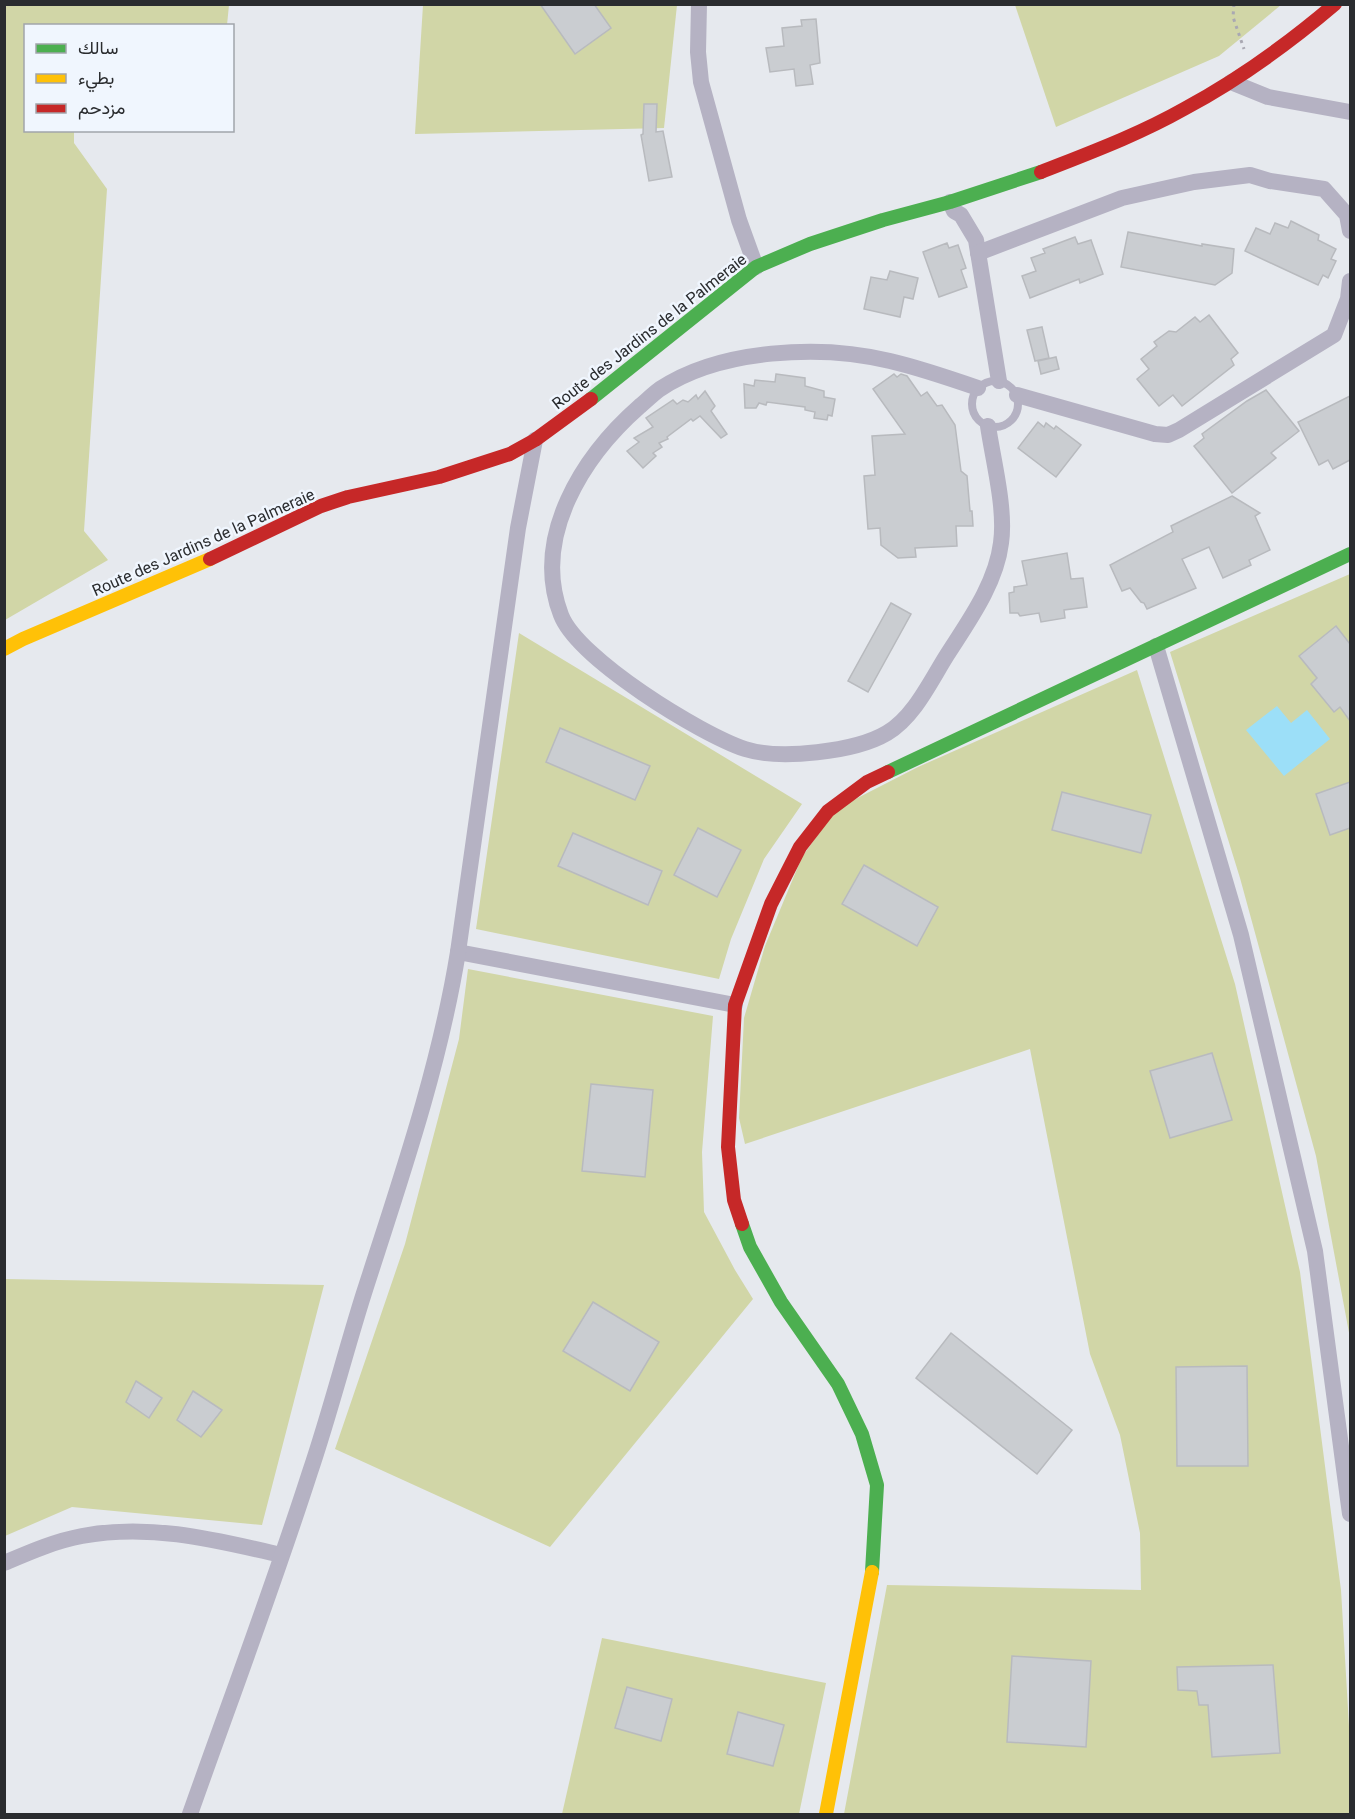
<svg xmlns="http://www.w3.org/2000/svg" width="1355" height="1819" viewBox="0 0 1355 1819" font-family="Roboto,Vazirmatn,sans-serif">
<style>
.green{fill:#d1d6a7}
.water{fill:#9cdff8}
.building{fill:#cacdd1;stroke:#b8babe;stroke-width:1.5}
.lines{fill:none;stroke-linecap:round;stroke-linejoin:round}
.path{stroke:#a9a8b2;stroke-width:3;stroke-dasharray:3 4.5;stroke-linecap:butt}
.lane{stroke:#b5b2c3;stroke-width:8}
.street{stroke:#b5b2c3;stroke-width:16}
.fast{stroke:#4caf50;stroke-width:14}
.slow{stroke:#ffc107;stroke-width:14}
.jam{stroke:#c62828;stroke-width:14}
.labels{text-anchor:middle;stroke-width:5;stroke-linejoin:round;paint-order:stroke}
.street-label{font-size:16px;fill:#2a2c2f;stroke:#f0f6fe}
</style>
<rect width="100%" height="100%" fill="#e6e9ee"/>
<!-- green -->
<g class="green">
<polygon points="5,4 229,5 227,25 26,26 26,130 74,131 74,143 107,189 84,531 108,560 5,620"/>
<polygon points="423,5 677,5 664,128 415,134"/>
<polygon points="1015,5 1015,4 1281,5 1219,56 1056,127"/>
<polygon points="1350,574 1350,1338 1316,1156 1240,878 1170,652"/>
<polygon points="519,633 802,804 764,859 731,939 719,979 476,929"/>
<polygon points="1137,670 1235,984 1300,1272 1341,1590 1350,1743 1350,1814 844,1814 887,1585 1141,1590 1140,1533 1120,1435 1090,1354 1030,1049 745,1144 739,1118 744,1018 765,946 802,857 836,809 918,767"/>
<polygon points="468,969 713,1016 702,1152 704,1212 735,1270 753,1299 550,1547 335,1449 405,1244 459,1039"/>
<polygon points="5,1279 324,1285 262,1525 72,1507 5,1536"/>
<polygon points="602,1638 826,1683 799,1814 562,1814"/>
</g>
<!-- water -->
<polygon class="water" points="1277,706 1291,723 1307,710 1330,739 1284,776 1246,730"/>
<!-- building -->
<g class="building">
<polygon points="540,4 594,4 611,28 575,54"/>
<polygon points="816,19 820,63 810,65 813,84 796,86 794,69 770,72 766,48 784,46 782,28 802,26 801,20"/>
<polygon points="644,104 657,104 656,132 663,131 672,177 649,181 641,135 643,134"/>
<polygon points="1291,221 1319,235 1318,240 1336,249 1331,259 1336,261 1328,278 1323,275 1318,285 1245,251 1256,228 1270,234 1275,223 1288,228"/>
<polygon points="1128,232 1202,246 1202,244 1234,249 1232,273 1215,285 1121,267"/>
<polygon points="1075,237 1078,244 1091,240 1103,274 1080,283 1079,279 1030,298 1022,276 1036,271 1031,258 1045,253 1043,249"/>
<polygon points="947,243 949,248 958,245 966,268 961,270 967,287 939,297 923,252"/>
<polygon points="890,271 918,278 913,299 904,297 900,317 864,309 871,277 887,280"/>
<polygon points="1209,315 1238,353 1231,359 1234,365 1182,406 1173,395 1159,406 1137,379 1149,369 1141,359 1157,346 1154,342 1169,331 1176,332 1195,317 1200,322"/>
<polygon points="1042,327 1049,358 1035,361 1027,330"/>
<polygon points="1056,357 1059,369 1041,374 1038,361"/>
<polygon points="776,374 805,378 805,386 824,391 824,397 835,399 832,416 828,415 827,420 814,418 815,412 805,410 805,407 767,402 766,405 759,403 756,408 745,408 744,384 754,386 755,380 775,382"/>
<polygon points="894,374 897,377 901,374 907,376 921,396 927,392 937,406 942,405 955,425 961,471 967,476 970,511 972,511 973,526 956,526 957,546 915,548 916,557 898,558 881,545 880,528 868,529 864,476 875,475 872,436 905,434 873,389"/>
<polygon points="1266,390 1299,431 1271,453 1276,458 1232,493 1194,446 1204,438 1202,434 1247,401"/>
<polygon points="705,391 715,406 711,411 727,434 721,438 700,416 693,421 691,419 667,437 668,439 659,443 662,447 653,453 656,456 643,468 627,451 639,442 634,438 653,427 646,418 673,400 677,404 683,400 688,402 696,395 698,399"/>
<polygon points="1350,396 1350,460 1333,469 1328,460 1319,465 1298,422"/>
<polygon points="1038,422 1044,427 1046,423 1054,429 1056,426 1081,445 1056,477 1018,448"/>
<polygon points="1232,496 1260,513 1255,516 1270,550 1249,560 1251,565 1223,578 1209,547 1182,559 1196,588 1147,609 1144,603 1141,602 1130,588 1122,591 1110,565 1173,532 1171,526"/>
<polygon points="1067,553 1071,579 1083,578 1087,607 1064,610 1065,618 1041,622 1039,613 1020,616 1018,613 1010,613 1009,593 1014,592 1014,587 1027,585 1022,561"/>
<polygon points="891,603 911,614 868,692 848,681"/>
<polygon points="1336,626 1350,644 1350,721 1340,707 1334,712 1311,684 1317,678 1299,656"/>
<polygon points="560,728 650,766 635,800 546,762"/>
<polygon points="1350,782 1350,828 1330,835 1316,794"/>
<polygon points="1062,792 1151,815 1141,853 1052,830"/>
<polygon points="698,828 741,850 717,897 674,875"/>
<polygon points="573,833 662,871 648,905 558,866"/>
<polygon points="864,865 938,907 917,946 842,904"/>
<polygon points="1212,1053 1232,1120 1170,1138 1150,1071"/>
<polygon points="591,1084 653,1090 645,1177 582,1171"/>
<polygon points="593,1302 659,1342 630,1391 563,1351"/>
<polygon points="951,1333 1072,1430 1037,1474 916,1378"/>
<polygon points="1247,1366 1248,1466 1177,1466 1176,1367"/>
<polygon points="136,1381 162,1398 149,1418 126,1402"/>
<polygon points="193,1391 222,1410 201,1437 177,1420"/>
<polygon points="1012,1656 1091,1661 1086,1747 1007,1742"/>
<polygon points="1273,1665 1280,1753 1212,1757 1208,1705 1199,1705 1197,1691 1178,1690 1177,1667"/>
<polygon points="627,1687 672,1699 661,1741 615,1728"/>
<polygon points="738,1712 784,1725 773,1766 727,1754"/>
</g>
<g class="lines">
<!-- path -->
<polyline class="path" points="1234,4 1233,17 1244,49"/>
<!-- lane -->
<circle class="lane" cx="995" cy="404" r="23"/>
<!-- street -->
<g class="street">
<polyline points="699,4 698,52 701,82 739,220 756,267"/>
<polyline points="1231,82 1268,97 1350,112"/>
<polyline points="950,202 954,211 961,215 976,240 999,381"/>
<polyline points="978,253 1122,198 1194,182 1250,175 1270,181 1324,189 1347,215 1350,231"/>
<path d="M 978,388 C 949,378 920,368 890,361 C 821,344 720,349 660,389 C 653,394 646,401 640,406 C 583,456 531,537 561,615 C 578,659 700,734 745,749 C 780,760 855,752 887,733 C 914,717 930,682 947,655 C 968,622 996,584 1001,543 C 1006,509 993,460 988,426"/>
<polyline points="1017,395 1155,434 1168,435 1179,430 1334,335 1348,299 1350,281"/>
<polyline points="1156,646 1241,935 1315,1251 1350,1514"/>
<polyline points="458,952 735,1005"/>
<path d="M 4,1563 C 30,1552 55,1541 82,1536 C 150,1523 216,1540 281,1555"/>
<path d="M 190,1814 C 230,1701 273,1587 310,1472 C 330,1413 345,1353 364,1293 C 400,1181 439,1069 458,952 L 518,528 L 535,440"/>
</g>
<!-- fast -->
<g class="fast">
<polyline points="591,399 756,267 810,244 883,220 950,202 1041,172"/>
<polyline points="888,772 1350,554"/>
<polyline points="742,1224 750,1247 781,1302 838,1384 862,1434 877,1485 872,1572"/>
</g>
<!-- slow -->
<g class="slow">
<polyline points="4,649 23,639 210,559"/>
<polyline points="826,1814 872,1572"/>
</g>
<!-- jam -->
<g class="jam">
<path d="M 1041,172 C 1089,153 1138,135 1184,109 C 1238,80 1288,44 1335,4"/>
<polyline points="210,559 321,506 348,497 439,477 510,454 535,440 591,399"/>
<polyline points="742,1224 734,1200 728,1147 735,1005 771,904 800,847 828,811 867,782 888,772"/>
</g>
</g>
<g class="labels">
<!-- street labels -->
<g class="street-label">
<text transform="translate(649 331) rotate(-38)" y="6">Route des Jardins de la Palmeraie</text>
<text transform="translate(203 542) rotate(-24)" y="6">Route des Jardins de la Palmeraie</text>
</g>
</g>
<!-- border -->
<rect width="1355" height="1819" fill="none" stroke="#2a2c2f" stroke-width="12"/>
<!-- legend -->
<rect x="24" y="24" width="210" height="108" fill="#f0f6fe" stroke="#a1a5ab" stroke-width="1.5"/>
<rect x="36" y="44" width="30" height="9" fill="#4caf50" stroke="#a1a5ab" stroke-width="1.5"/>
<text x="78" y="54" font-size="18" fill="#2a2c2f">سالك</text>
<rect x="36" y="74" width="30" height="9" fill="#ffc107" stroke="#a1a5ab" stroke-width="1.5"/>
<text x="78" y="84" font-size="18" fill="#2a2c2f">بطيء</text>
<rect x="36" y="104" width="30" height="9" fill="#c62828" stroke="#a1a5ab" stroke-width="1.5"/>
<text x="78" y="114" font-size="18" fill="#2a2c2f">مزدحم</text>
</svg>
